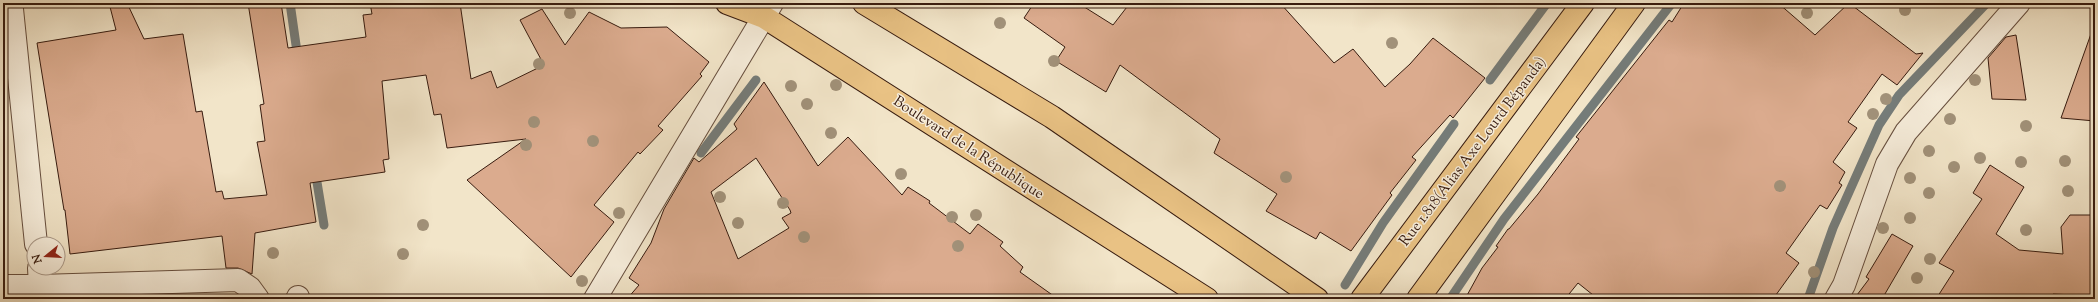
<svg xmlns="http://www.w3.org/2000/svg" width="2098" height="302" viewBox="0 0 2098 302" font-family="'Sorts Mill Goudy',serif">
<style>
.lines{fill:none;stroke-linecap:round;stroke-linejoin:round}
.stream{stroke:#757c79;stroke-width:9}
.building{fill:#dbab8e;stroke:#371b0f;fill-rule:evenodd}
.street-casing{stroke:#664e3e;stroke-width:24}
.primary-casing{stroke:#371b0f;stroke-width:24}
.street{stroke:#f7eedc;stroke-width:22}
.primary{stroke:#e9c284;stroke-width:22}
.tree{fill:#a19179}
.labels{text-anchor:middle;stroke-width:3;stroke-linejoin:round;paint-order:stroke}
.street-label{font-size:15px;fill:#371b0f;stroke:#f7eedc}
</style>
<rect width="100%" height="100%" fill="#f2e5c9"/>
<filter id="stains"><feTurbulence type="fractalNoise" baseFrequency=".005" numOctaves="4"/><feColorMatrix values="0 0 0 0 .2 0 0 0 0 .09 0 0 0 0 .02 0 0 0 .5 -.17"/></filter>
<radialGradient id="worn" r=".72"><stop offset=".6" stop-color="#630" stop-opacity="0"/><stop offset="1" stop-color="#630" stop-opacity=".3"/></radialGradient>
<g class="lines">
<!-- stream -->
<g class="stream">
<polyline points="290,3 298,59"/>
<polyline points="1490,80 1547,3"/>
<polyline points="701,153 756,80"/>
<polyline points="315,170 324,225"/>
<polyline points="1345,285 1383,223 1454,124"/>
<polyline points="1450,299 1504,219 1672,3"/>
<polyline points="1808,299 1833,228 1879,125 1899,95 1987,3"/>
</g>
</g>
<!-- building -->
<g class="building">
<polygon points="109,3 127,3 144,39 183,34 196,112 202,111 216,192 222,191 224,199 267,195 257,142 265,141 260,105 264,104 248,3 281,3 288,48 366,37 363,15 372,14 370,3 460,3 471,79 491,71 497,88 544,65 520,20 542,9 565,45 589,12 621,28 667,27 709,62 700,74 702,76 658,126 663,130 640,154 638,152 594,205 614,222 571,277 467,180 526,139 447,148 441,114 434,115 426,75 382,81 389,159 383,160 385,172 310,183 316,222 255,233 252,274 238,268 226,268 222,236 70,254 65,210 64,210 37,43 116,30"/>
<polygon points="1034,3 1078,3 1113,25 1130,3 1280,3 1334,63 1353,49 1385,87 1410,64 1433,38 1485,78 1453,118 1450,115 1412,157 1416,160 1390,193 1392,195 1351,251 1320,232 1316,239 1266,211 1277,194 1214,153 1220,139 1120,65 1106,92 1056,61 1065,47 1024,18"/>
<polygon points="1684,3 1778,3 1815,35 1849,3 1916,54 1923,53 1897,85 1882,74 1848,122 1857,128 1833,162 1845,172 1839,183 1842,185 1827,209 1820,205 1786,253 1799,263 1773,299 1598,299 1578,283 1565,299 1465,299 1482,268 1498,247 1496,246 1508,229 1509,229 1538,194 1579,139 1576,137 1669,20 1672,22"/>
<polygon points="2092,31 2095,32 2095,121 2061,118"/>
<polygon points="2016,35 2026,100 1992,99 1988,58 2006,37"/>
<path d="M 764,82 L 818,166 L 848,137 L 902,195 L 908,187 L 930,201 L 929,203 L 970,234 L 978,224 L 1003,242 L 1000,246 L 1023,267 L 1020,272 L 1058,299 L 627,299 L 639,285 L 629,278 L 651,243 L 664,209 L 694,158 L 699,162 L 737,129 L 734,124 ZM 756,158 L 790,210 L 791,213 L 782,218 L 789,228 L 738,259 L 711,192 Z"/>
<polygon points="1990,165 2024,187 1996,234 2019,250 2063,254 2061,227 2070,215 2095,215 2095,296 2053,294 2053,299 1936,299 1954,271 1939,263 1982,199 1973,193"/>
<polygon points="1892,234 1913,246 1882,299 1854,299 1869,279 1866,277"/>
</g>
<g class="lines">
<!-- street casing -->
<g class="street-casing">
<g id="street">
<polyline points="9,3 12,9 36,244"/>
<polyline points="3,286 40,286 39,268"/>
<polyline points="40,286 238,280 250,288 258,299"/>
<polyline points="297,299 298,297"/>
<polyline points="595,299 772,3"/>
<polyline points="1836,299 1844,285 1887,164 1906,132 2019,3"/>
</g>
</g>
<!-- primary casing -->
<g class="primary-casing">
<g id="primary">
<polyline points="727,3 764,17 1207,299"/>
<polyline points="864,3 1052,117 1317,299"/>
<polyline points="1362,299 1583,3"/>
<polyline points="1418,299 1634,3"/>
</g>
</g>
<!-- street -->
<use href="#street" class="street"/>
<!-- primary -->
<use href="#primary" class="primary"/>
</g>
<!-- trees -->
<g class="tree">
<circle cx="1905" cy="10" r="6"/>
<circle cx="570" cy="13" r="6"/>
<circle cx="1807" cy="13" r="6"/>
<circle cx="1000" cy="23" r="6"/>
<circle cx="1392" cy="43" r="6"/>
<circle cx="1054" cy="61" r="6"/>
<circle cx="539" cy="64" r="6"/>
<circle cx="1975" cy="80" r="6"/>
<circle cx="836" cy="85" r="6"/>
<circle cx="791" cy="86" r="6"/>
<circle cx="1886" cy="99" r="6"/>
<circle cx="807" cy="104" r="6"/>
<circle cx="1873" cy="114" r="6"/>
<circle cx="1950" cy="119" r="6"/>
<circle cx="534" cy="122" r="6"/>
<circle cx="2026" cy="126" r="6"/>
<circle cx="831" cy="133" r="6"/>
<circle cx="593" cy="141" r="6"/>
<circle cx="526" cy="145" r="6"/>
<circle cx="1929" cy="151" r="6"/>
<circle cx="1980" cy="158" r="6"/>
<circle cx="2065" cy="161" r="6"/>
<circle cx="2021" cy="162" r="6"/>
<circle cx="1954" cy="167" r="6"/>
<circle cx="901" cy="174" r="6"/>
<circle cx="1286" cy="177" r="6"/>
<circle cx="1910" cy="178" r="6"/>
<circle cx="1780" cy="186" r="6"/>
<circle cx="2068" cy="191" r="6"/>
<circle cx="1929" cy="193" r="6"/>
<circle cx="720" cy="197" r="6"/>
<circle cx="783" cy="203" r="6"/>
<circle cx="619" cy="213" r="6"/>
<circle cx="976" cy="215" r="6"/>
<circle cx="952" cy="217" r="6"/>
<circle cx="1910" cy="218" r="6"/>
<circle cx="738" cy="223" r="6"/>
<circle cx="423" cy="225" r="6"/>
<circle cx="1883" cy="228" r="6"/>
<circle cx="2026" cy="230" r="6"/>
<circle cx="804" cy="237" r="6"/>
<circle cx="958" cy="246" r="6"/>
<circle cx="273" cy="253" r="6"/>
<circle cx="403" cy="254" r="6"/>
<circle cx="1930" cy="259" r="6"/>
<circle cx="1814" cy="272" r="6"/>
<circle cx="1917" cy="278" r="6"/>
<circle cx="582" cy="281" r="6"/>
</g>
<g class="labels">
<!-- street labels -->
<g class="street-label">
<text transform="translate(969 147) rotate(33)" y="5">Boulevard de la République</text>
<text transform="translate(1472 151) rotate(-53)" y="5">Rue 1.818(Alias Axe Lourd Bépanda)</text>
</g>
</g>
<!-- margin -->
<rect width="2098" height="302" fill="none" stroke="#f2e5c9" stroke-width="16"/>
<rect x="4" y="4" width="2090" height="294" fill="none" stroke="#371b0f" stroke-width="2"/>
<rect x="8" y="8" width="2082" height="286" fill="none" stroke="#371b0f"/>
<!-- north arrow -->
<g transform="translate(46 256) rotate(252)"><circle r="19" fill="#f7eedc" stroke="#aa9a8a"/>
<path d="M0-3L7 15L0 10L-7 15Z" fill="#8f2418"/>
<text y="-6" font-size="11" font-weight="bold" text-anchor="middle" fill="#371b0f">N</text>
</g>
<rect width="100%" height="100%" filter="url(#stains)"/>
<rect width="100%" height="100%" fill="url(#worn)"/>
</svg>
